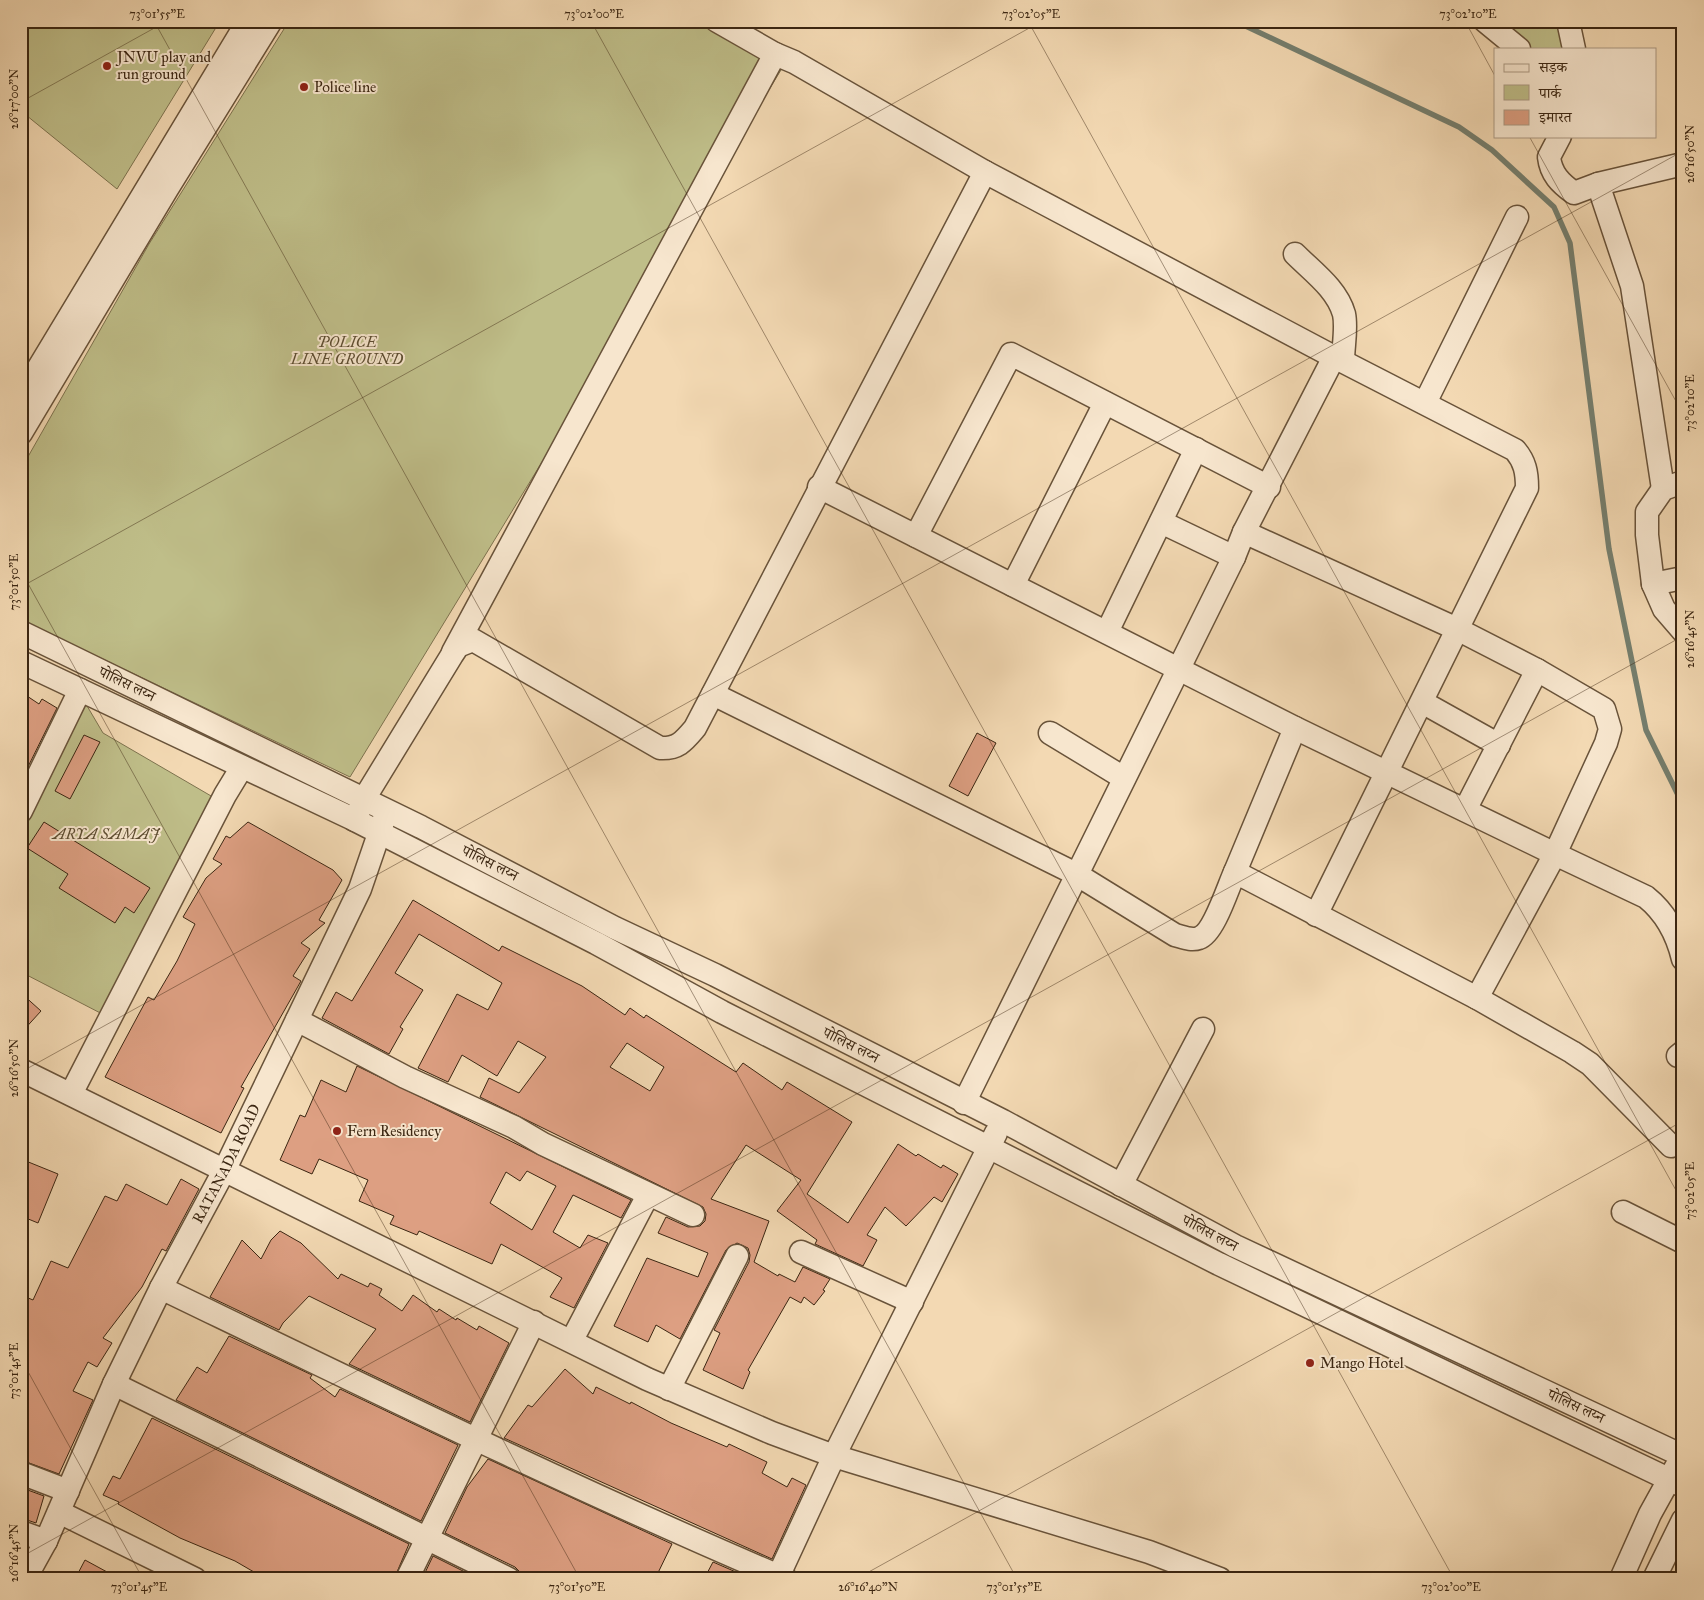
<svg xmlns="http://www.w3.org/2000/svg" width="1704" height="1600" viewBox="0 0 1704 1600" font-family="'IM FELL Great Primer','Noto Serif Devanagari',serif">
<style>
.green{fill:#bfbe89;stroke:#7d724e}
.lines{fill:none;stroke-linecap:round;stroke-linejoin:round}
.stream{stroke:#757f6f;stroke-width:5.5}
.building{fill:#dd9f82;stroke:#3b2612;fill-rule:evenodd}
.minor-casing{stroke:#69533a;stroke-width:25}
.minor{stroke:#f7e6ce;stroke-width:22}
.ticks{fill:none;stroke:#3b2612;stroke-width:1;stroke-opacity:0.45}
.poi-dot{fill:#8f2418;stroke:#f7e6ce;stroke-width:2}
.labels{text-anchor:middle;stroke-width:4;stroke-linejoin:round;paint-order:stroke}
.poi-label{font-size:15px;fill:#3b2612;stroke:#f7e6ce;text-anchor:start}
.park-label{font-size:15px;font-style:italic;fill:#5c4c30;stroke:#f7e6ce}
.street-label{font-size:15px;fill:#3b2612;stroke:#f7e6ce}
.neatline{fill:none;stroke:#3b2612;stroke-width:2}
.ticks-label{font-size:12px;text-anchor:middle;fill:#3b2612}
</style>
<rect width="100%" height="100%" fill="#f3d9b3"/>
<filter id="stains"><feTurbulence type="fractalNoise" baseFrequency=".004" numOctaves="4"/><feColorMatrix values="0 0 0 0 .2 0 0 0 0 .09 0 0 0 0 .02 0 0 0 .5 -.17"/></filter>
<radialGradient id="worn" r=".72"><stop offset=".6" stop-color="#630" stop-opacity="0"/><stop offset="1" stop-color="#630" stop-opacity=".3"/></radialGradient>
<!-- green -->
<g class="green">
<polygon points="21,21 220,21 117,189 21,111"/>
<polygon points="289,21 702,21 784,65 350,777 21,620 21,469 149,244"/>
<polygon points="1497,21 1559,21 1566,49 1531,49"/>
<polygon points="80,694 103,733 218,800 110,1018 21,972 21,813"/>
</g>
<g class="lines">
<!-- stream -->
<polyline class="stream" points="1235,21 1459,127 1492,150 1554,207 1570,243 1609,549 1646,730 1683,805"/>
</g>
<!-- building -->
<g class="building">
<polygon points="21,692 39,704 42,699 57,708 21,781"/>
<polygon points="977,733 996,743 968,796 949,786"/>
<polygon points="84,735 100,742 70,799 55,791"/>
<polygon points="44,822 150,888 134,913 125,907 115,923 59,888 68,874 27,848"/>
<polygon points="248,822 333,870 342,880 319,920 325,923 301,943 310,949 293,976 301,981 241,1087 244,1088 221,1133 105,1077 148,997 154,1000 177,961 195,924 183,917 206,878 222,864 213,859 226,836 230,838"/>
<path d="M 413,900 L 499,951 L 502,946 L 582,986 L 625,1015 L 630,1008 L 644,1018 L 646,1015 L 736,1072 L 743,1063 L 782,1090 L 787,1082 L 852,1122 L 807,1194 L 848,1223 L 898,1144 L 916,1156 L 918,1154 L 941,1168 L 943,1165 L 958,1174 L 942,1202 L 934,1197 L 906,1226 L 885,1207 L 867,1235 L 877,1240 L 863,1266 L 815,1244 L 817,1240 L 777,1211 L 801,1180 L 746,1145 L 711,1199 L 769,1221 L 754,1262 L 778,1276 L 779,1274 L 795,1282 L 803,1267 L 830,1279 L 823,1290 L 825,1291 L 814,1305 L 804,1297 L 801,1303 L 790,1297 L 748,1370 L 750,1372 L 743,1389 L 703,1370 L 720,1333 L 714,1330 L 749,1262 L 750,1255 L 748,1248 L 737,1243 L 726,1250 L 680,1339 L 656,1325 L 648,1342 L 614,1326 L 647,1258 L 698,1277 L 708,1253 L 658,1233 L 666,1217 L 688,1227 L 700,1226 L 705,1221 L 706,1214 L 703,1207 L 480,1097 L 489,1078 L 519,1093 L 546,1057 L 518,1041 L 497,1076 L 462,1055 L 448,1082 L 418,1068 L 457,994 L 488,1010 L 502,983 L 419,934 L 395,973 L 423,990 L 400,1027 L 403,1029 L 389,1054 L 322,1018 L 336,992 L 352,1001 ZM 627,1043 L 664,1067 L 650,1091 L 610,1067 Z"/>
<polygon points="21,993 41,1011 21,1033"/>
<path d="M 357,1066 L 631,1200 L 621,1218 L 573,1195 L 553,1232 L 580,1248 L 588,1235 L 608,1243 L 574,1308 L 550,1297 L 562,1278 L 501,1244 L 492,1264 L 419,1231 L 417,1235 L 390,1224 L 394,1216 L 359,1201 L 368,1180 L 319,1159 L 312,1174 L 280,1160 L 300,1115 L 305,1117 L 321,1080 L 346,1092 ZM 527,1171 L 556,1186 L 532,1230 L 490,1203 L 506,1172 L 520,1181 Z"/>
<polygon points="21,1159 58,1174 38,1223 21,1216"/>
<polygon points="181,1179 199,1189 166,1251 162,1249 142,1287 103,1338 112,1343 97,1367 88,1362 73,1391 93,1400 59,1474 21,1460 21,1295 33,1300 51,1261 68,1268 105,1196 117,1201 126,1184 167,1205"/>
<polygon points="280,1231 301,1243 338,1279 341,1274 368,1287 370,1283 382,1289 379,1295 402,1311 413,1295 437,1312 439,1309 456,1320 457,1318 477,1330 479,1326 509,1343 470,1422 349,1364 376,1329 309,1296 283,1323 279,1330 210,1297 242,1240 261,1259 271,1240"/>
<polygon points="229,1336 312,1375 310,1378 335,1397 340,1389 458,1445 421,1521 176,1400 197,1367 207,1373"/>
<polygon points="565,1369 593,1394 596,1387 630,1404 631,1402 671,1423 727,1447 729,1444 767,1462 762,1473 787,1487 792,1478 806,1485 772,1559 504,1438 528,1405 532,1407"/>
<polygon points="152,1418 409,1544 394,1579 266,1579 235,1561 180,1538 118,1504 119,1502 103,1495 113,1476 120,1479"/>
<polygon points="488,1459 672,1544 655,1579 522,1579 520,1572 515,1567 445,1533 467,1487"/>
<polygon points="25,1489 44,1496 36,1523 21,1518 21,1501"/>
<polygon points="433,1556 479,1579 422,1579"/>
<polygon points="85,1560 120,1579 75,1579"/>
<polygon points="713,1562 752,1579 704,1579"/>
</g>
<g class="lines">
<!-- minor casing -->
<g class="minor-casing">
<g id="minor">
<polyline points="717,21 775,54 794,62 985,172"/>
<polyline points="1485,21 1519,49"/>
<polyline points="1568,21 1574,49"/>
<path d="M 1560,136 L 1549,157 C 1551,174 1560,183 1574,193 L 1598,184"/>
<path d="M 1295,254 C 1313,272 1337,289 1344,314 C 1347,328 1343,347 1343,361"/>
<polyline points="21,397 248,21"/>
<polyline points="1425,403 1517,217"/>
<polyline points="21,433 167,189 271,21"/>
<polyline points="1663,489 1632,286 1598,184 1683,164"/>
<polyline points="1161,522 1234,557"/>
<path d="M 1244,532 L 1457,629 L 1537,670 L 1604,709 L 1610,729 L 1606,743 L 1555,854 L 1646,897 C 1666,913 1677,934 1683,959"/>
<polyline points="916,536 1011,354 1269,487"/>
<polyline points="1683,578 1653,584 1664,609 1683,631"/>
<polyline points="1653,584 1647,535 1647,512 1663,489 1683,482"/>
<polyline points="1013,585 1105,403"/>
<polyline points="21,632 421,827 615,928 715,975 1003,1121 1235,1246 1683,1456"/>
<polyline points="1107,632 1196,449"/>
<polyline points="453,652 775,54"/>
<polyline points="21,662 351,818 596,943 722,1012 1219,1264 1683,1486"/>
<path d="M 713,694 L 1076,874 L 1175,935 C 1183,937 1191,941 1199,938 C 1214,933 1228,887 1235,872 L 1477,998 L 1555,854 L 1295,728 L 819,487"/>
<polyline points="1422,702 1499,745"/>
<polyline points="1050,733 1124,778"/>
<polyline points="1465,810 1537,670"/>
<polyline points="21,811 80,690"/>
<path d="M 355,820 L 364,799 L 452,655 L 458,646 L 473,640 L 660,748 C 678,749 684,741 695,728 L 985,172 L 1334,357 L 1244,532 L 1234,557 L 964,1103"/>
<polyline points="1235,872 1295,728"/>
<path d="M 1316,915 L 1527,488 C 1527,472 1525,462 1515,450 L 1334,357"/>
<polyline points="1477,998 1572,1052 1590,1064 1671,1146"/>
<polyline points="297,1020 405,1077 514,1127 543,1144 693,1215"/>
<polyline points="1678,1056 1683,1052"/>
<polyline points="21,1070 647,1379 772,1433 834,1456 1149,1552 1220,1579"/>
<polyline points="71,1094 225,795 242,767"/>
<polyline points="1121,1185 1203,1029"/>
<polyline points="1623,1212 1683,1242"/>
<polyline points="801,1252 912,1302"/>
<path d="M 161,1288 C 368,1388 574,1489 786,1579"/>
<polyline points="572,1340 648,1195"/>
<polyline points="114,1384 509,1579"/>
<polyline points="669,1389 737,1256"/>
<polyline points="21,1473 68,1491"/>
<polyline points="59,1512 195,1579"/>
<polyline points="21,1532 46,1541"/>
<path id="s1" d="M 25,1579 L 46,1541 L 114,1384 L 161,1288 L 225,1169 L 360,889 L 384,819"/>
<polyline points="407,1579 534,1322"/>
<polyline points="777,1579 834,1456 996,1133"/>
<polyline points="1621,1579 1650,1514 1676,1467"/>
<polyline points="1654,1579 1683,1520"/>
</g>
</g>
<!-- minor -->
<use href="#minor" class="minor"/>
</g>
<!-- ticks -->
<path class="ticks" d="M 154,21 L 1017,1579M 591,21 L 1454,1579M 1028,21 L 1683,1203M 1465,21 L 1495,76M 21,102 L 167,21M 1529,136 L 1683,414M 21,571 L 580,1579M 21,587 L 1042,21M 21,1072 L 1683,151M 21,1359 L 143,1579M 21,1557 L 1683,636M 856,1579 L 1683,1121"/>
<!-- markers -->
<g class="poi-dot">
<circle cx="107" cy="66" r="5"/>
<circle cx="304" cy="87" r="5"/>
<circle cx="337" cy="1131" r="5"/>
<circle cx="1310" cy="1363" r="5"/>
</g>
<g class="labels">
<!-- poi labels -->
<g class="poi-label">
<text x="117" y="62">JNVU play and<tspan x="117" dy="17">run ground</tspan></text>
<text x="314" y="92">Police line</text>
<text x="347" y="1136">Fern Residency</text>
<text x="1320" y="1368">Mango Hotel</text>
</g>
<!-- park labels -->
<g class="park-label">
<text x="347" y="347">POLICE<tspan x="347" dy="17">LINE GROUND</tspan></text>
<text x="106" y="839">ARYA SAMAJ</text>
</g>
<!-- street labels -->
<g class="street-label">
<text transform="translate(127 684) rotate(26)" y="5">पोलिस लय्न</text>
<text transform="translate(490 863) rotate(27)" y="5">पोलिस लय्न</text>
<text transform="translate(851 1045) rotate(27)" y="5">पोलिस लय्न</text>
<text dy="5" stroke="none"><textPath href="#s1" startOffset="462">RATANADA ROAD</textPath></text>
<text transform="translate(1210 1233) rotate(28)" y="5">पोलिस लय्न</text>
<text transform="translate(1576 1406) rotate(25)" y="5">पोलिस लय्न</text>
</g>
</g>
<!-- margin -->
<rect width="1704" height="1600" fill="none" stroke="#f3d9b3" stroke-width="55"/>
<!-- legend -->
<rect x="1494" y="48" width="162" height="90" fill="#f7e6ce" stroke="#ac9983"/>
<rect x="1504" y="64" width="25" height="8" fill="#f7e6ce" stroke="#ac9983"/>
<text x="1539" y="72" font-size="15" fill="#3b2612">सड़क</text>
<rect x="1504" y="85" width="25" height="15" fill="#bfbe89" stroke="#ac9983"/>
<text x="1539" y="98" font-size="15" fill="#3b2612">पार्क</text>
<rect x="1504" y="110" width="25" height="15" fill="#dd9f82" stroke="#ac9983"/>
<text x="1539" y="122" font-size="15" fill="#3b2612">इमारत</text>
<rect x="28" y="28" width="1648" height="1544" class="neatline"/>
<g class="ticks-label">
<text x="157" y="18">73°01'55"E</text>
<text x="594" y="18">73°02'00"E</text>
<text x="1031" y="18">73°02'05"E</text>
<text x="1468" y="18">73°02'10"E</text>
<text transform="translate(14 99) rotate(-90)" y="4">26°17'00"N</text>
<text transform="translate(1690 154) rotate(-90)" y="4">26°16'50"N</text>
<text transform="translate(1690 403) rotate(-90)" y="4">73°02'10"E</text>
<text transform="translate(14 582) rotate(-90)" y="4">73°01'50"E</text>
<text transform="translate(1690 639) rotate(-90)" y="4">26°16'45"N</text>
<text transform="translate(14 1068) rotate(-90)" y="4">26°16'50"N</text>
<text transform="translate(1690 1191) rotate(-90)" y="4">73°02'05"E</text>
<text transform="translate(14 1371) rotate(-90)" y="4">73°01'45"E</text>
<text transform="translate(14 1553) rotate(-90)" y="4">26°16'45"N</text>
<text x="139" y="1591">73°01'45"E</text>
<text x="577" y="1591">73°01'50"E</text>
<text x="868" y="1591">26°16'40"N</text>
<text x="1014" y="1591">73°01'55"E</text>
<text x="1451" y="1591">73°02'00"E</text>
</g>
<rect width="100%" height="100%" filter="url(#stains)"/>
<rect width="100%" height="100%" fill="url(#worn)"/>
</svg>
